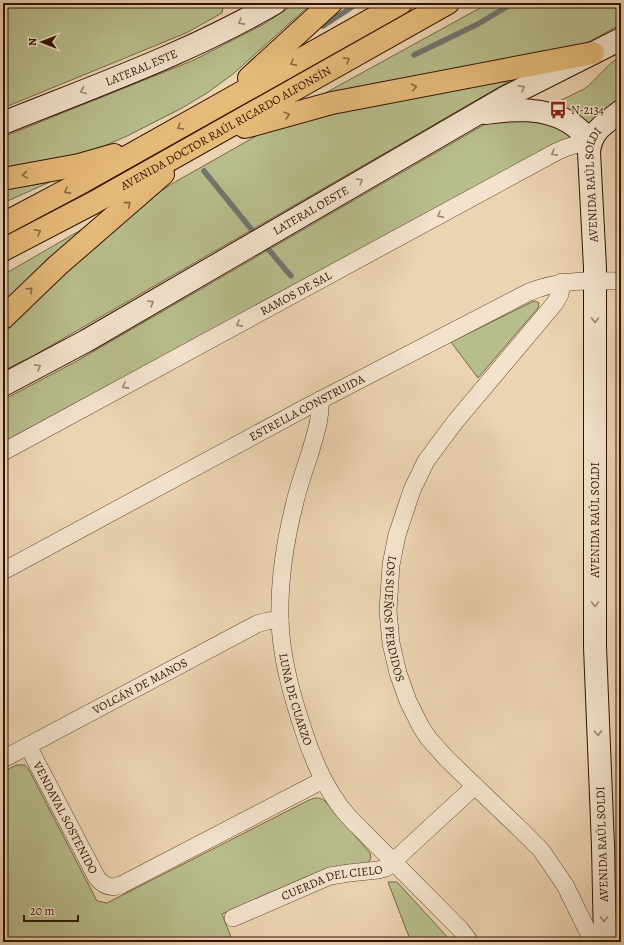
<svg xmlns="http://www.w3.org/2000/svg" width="624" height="945" viewBox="0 0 624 945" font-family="Alegreya,serif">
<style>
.green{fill:#b8bd8c;stroke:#746846}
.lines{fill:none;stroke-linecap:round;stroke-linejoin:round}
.stream{stroke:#72746e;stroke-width:5.5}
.minor-casing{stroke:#60422c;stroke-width:18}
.secondary-casing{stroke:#311200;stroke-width:24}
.motorway-casing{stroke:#311200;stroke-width:24}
.minor{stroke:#f3e3cd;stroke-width:17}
.secondary{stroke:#f3e3cd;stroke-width:22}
.motorway{stroke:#e6ba79;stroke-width:22}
.oneway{stroke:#9c8571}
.oneway2{stroke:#8c663c}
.labels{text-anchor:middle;stroke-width:3;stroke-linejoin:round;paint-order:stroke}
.street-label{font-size:12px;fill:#311200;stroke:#f3e3cd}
.poi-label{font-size:12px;fill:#311200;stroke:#f3e3cd;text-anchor:start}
</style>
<rect width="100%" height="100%" fill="#ecd4b2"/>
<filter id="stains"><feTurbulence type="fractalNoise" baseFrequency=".005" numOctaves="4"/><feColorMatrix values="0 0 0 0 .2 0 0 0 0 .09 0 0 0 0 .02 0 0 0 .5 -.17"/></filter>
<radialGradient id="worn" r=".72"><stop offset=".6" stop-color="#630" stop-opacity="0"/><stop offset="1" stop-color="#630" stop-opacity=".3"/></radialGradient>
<!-- green -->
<g class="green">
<polygon points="3,3 224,3 222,13 186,33 3,108"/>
<polygon points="296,3 312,3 233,74 207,93 182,108 127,136 95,150 71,156 3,168 3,137 194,60 264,24"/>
<polygon points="489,3 621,3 621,24 585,44 318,97"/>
<path d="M 621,57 L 621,101 L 578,133 L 3,442 L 3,400 L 77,361 L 487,123 C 498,119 509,123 520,120 L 584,89 C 596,81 609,61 621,57 Z"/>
<polygon points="513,79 33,356 3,371 3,327 153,196 175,182 258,135 289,121"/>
<polygon points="50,182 3,203 3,189"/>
<polygon points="86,227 3,308 3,275"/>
<polygon points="535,301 539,303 538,308 478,378 451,342 532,302"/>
<path d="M 16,765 L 25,765 L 29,770 L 97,901 L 107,903 L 309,800 C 316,797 321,797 326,802 L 370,853 L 371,858 L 368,863 L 319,873 L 222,914 L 233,942 L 3,942 L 3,772 Z"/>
<polygon points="388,882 397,882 452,942 411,942"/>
</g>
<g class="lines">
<!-- stream -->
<g class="stream">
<polyline points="323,26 358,3"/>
<polyline points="414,55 478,24 513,3"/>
<polyline points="204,171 252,230"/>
<polyline points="269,250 291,276"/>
</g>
<!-- minor casing -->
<g class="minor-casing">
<g id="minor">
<path id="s1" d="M 562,282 L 560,294 L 555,303 L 455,422 L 426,461 L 412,490 L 397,535 L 391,565 L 388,611 L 391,643 L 398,673 L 408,701 L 421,727 L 429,739 L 447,759 L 520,829 L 541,850 L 565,885 L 593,942"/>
<path id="s2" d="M 320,400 C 321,420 315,435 310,453 C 304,471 298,488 294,506 C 285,542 279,582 280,620 C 281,658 292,696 304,732 C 314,763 327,793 349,817 L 461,930 L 470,942"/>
<path id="s3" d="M 3,452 L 556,152 L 565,148 L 590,140"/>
<path id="s4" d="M 3,571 L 307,407 L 529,292 C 559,280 589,280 621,281"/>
<path id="s5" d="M 28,746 L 97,878 C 104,886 111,889 121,885 L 323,780"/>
<path id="s6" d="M 3,759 L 257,624 L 267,621 L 280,620"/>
<path id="s7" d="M 233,918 L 330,876 L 349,873 L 378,870 L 386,868 L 475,786"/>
</g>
</g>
<!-- secondary casing -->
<g class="secondary-casing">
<g id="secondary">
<path d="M 485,113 C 512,109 544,107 569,122 C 577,127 584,134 590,140"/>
<path id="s8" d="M 3,123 C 95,86 189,53 275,3"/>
<path id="s9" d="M 3,385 L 86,341 L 506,97 L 621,39"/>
<path id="s10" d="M 605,942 L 603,846 L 595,647 L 595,268 L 589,152 C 591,130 605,124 621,111"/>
</g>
</g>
<!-- motorway casing -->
<g class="motorway-casing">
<g id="motorway">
<polyline points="249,78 331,3"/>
<polyline points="245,127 332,103 593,53"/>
<polyline points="3,179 79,165 114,155"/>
<polyline points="3,224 84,181 401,3"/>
<path id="s11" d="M 3,250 L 93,203 L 448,3"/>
<polyline points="3,318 57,266 163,174"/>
</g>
</g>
<!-- minor -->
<use href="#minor" class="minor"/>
<!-- secondary -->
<use href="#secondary" class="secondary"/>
<!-- motorway -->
<use href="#motorway" class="motorway"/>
</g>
<!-- one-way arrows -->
<defs><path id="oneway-chevron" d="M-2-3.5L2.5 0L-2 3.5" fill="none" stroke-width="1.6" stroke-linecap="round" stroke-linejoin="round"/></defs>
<g class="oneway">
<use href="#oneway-chevron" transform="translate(241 22) rotate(151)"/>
<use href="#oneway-chevron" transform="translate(522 88) rotate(-28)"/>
<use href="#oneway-chevron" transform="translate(83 91) rotate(158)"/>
<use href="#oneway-chevron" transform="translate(554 153) rotate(152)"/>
<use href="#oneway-chevron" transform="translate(360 181) rotate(-30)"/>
<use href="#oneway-chevron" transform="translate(440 215) rotate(151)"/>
<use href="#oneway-chevron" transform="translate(151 303) rotate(-30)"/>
<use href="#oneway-chevron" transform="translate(595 320) rotate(90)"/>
<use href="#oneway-chevron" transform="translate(239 324) rotate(151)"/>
<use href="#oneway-chevron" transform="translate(38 367) rotate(-28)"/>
<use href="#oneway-chevron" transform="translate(125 386) rotate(151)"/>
<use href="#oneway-chevron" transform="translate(595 604) rotate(90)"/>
<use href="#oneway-chevron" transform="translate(598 733) rotate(87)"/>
<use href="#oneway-chevron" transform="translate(604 919) rotate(90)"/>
</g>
<g class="oneway2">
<use href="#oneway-chevron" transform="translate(347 60) rotate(-29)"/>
<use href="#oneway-chevron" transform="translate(293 63) rotate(151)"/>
<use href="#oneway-chevron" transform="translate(414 87) rotate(-11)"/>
<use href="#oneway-chevron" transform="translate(287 115) rotate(-16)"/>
<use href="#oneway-chevron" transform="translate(180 127) rotate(150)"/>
<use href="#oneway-chevron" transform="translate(25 175) rotate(171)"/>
<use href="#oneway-chevron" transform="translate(67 191) rotate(151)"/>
<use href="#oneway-chevron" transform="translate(128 204) rotate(-41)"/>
<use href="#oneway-chevron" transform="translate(38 232) rotate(-28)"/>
<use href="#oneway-chevron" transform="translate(30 290) rotate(-44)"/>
</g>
<!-- icons -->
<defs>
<g id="bus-bare" transform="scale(1.38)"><path d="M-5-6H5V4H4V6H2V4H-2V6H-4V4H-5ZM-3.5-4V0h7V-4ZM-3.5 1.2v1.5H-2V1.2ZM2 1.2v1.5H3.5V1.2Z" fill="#8f2418" stroke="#f3e3cd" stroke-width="2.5" paint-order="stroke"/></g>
</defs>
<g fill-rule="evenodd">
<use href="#bus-bare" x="558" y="110"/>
</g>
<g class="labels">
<!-- street labels -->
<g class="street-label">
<text dy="4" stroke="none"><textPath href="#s8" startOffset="149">LATERAL ESTE</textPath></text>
<text dy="4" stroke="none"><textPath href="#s11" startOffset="254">AVENIDA DOCTOR RAÚL RICARDO ALFONSÍN</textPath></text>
<text dy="4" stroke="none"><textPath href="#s10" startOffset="758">AVENIDA RAÚL SOLDI</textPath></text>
<text dy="4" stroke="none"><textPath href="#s9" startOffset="354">LATERAL OESTE</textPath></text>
<text dy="4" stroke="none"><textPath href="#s3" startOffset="333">RAMOS DE SAL</textPath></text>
<text dy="4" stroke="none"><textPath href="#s4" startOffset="345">ESTRELLA CONSTRUIDA</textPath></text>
<text transform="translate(595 520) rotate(-90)" y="4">AVENIDA RAÚL SOLDI</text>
<text dy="4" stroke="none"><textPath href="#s1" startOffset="391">LOS SUEÑOS PERDIDOS</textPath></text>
<text dy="4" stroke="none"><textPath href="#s6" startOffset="155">VOLCÁN DE MANOS</textPath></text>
<text dy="4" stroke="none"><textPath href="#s2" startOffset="306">LUNA DE CUARZO</textPath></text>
<text dy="4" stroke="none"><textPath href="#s5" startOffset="81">VENDAVAL SOSTENIDO</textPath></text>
<text transform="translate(602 844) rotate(-92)" y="4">AVENIDA RAÚL SOLDI</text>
<text dy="4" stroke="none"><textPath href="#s7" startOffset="106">CUERDA DEL CIELO</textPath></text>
</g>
<!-- poi labels -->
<g class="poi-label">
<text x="571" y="114">N-2134</text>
</g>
</g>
<!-- margin -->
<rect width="624" height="945" fill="none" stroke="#ecd4b2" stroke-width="16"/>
<rect x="4" y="4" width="616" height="937" fill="none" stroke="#311200" stroke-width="2"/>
<rect x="8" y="8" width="608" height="929" fill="none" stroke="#311200"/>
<!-- north arrow -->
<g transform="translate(42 42) rotate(270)" stroke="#f3e3cd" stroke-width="3" paint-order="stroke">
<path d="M0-3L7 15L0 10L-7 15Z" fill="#311200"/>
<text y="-6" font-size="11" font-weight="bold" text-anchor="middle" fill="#311200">N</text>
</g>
<!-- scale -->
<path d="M24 915v6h54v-6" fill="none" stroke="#311200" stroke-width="2"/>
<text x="30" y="915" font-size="12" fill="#311200" stroke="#f3e3cd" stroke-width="3" paint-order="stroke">20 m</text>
<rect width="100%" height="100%" filter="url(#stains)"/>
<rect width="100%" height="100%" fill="url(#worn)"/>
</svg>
